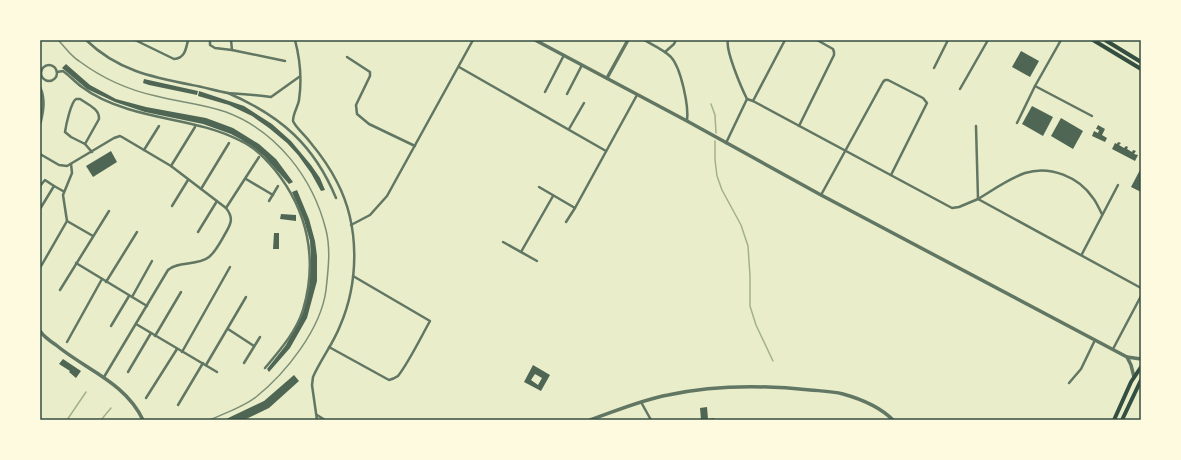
<svg xmlns="http://www.w3.org/2000/svg" width="1181" height="460" viewBox="0 0 1181 460" font-family="Inter,sans-serif">
<style>
.lines{fill:none;stroke-linecap:round;stroke-linejoin:round}
.stream{stroke:#a3b18a;stroke-width:1.5}
.building{fill:#4f6655;fill-rule:evenodd}
.minor{stroke:#617663;stroke-width:2.5}
.tertiary{stroke:#617663;stroke-width:3.5}
.secondary{stroke:#344e41;stroke-width:4}
.rail{stroke:#7c8e77;stroke-width:1.5}
.neatline{fill:none;stroke:#344e41;stroke-width:1.5}
</style>
<rect width="100%" height="100%" fill="#e9edc9"/>
<g class="lines">
<!-- stream -->
<g class="stream">
<polyline points="711,104 715,115 716,133"/>
<polyline points="715,141 715,160 717,176 722,190 741,225 748,246 750,276 750,306 756,325 773,361"/>
<polyline points="67,420 86,392"/>
<polyline points="101,420 111,408"/>
</g>
</g>
<!-- building -->
<g class="building">
<polygon points="1021,51 1039,61 1030,77 1012,67"/>
<polygon points="66,64 90,85 116,99 146,107 206,118 233,128 259,144 276,159 293,182 289,184 264,156 242,140 231,134 203,124 145,112 115,102 87,89 62,68"/>
<polygon points="144,79 198,91 197,95 149,85 143,83"/>
<polygon points="199,91 244,106 272,124 291,141 311,165 320,178 325,190 321,191 311,173 298,155 287,143 269,128 252,116 229,105 198,96"/>
<polygon points="1032,106 1053,117 1043,136 1022,124"/>
<polygon points="1061,118 1083,131 1073,149 1051,136"/>
<polygon points="1098,125 1105,129 1102,135 1107,138 1105,142 1092,136 1094,131 1098,133 1099,130 1096,129"/>
<polygon points="1118,142 1121,143 1119,145 1124,148 1126,146 1128,147 1127,149 1132,152 1133,150 1136,151 1134,154 1138,155 1135,161 1112,149 1115,143 1117,144"/>
<polygon points="111,151 117,162 93,177 86,166"/>
<polygon points="1141,168 1141,192 1131,187"/>
<polygon points="297,190 309,219 315,241 317,256 317,281 307,318 290,348 269,372 267,369 286,345 303,313 309,287 311,258 310,241 304,220 292,192"/>
<polygon points="281,214 296,215 296,221 280,219"/>
<polygon points="274,233 279,233 279,249 273,249"/>
<polygon points="63,359 81,371 76,378 69,372 70,371 59,364"/>
<path d="M 533,365 L 550,375 L 541,391 L 524,382 ZM 535,374 L 542,378 L 538,385 L 531,380 Z"/>
<polygon points="294,375 299,381 269,408 244,420 224,420 264,401"/>
<polygon points="707,407 708,419 714,418 714,420 701,420 700,408"/>
</g>
<g class="lines">
<!-- minor -->
<g class="minor">
<path d="M 86,40 C 117,70 151,77 192,85 C 204,87 216,91 228,93 C 242,94 257,95 271,97 L 299,77"/>
<path d="M 135,40 L 174,59 C 185,58 186,49 188,40"/>
<polyline points="210,40 210,45 215,48 232,50 285,61"/>
<polyline points="231,40 232,50"/>
<path d="M 295,40 C 300,59 302,80 299,100 C 298,107 293,113 293,121 C 296,128 305,135 310,142 C 320,154 330,168 337,182 C 360,226 359,282 340,326 C 333,344 321,359 313,377 L 312,385 L 317,420"/>
<path d="M 644,40 C 653,45 664,50 671,57 C 681,68 689,106 687,121"/>
<path d="M 728,40 C 725,50 742,89 747,99 L 753,101 L 952,208 L 959,207 L 978,199 L 1141,288"/>
<polyline points="665,52 674,44 676,40"/>
<polyline points="347,57 370,72 370,76 356,105 357,114 369,124 415,146"/>
<circle cx="49" cy="73" r="8"/>
<polyline points="459,67 606,151"/>
<polyline points="934,68 948,40"/>
<path d="M 57,72 L 63,71 C 70,76 75,82 82,87 C 95,97 112,104 128,109 C 166,121 204,122 241,141 C 255,147 266,159 275,170 C 308,211 318,260 303,310 C 296,332 280,350 265,368"/>
<polyline points="1035,86 1092,116"/>
<polyline points="960,89 988,40"/>
<polyline points="545,92 564,55"/>
<path d="M 228,93 C 281,116 314,145 336,198"/>
<polyline points="567,94 582,65"/>
<path d="M 76,99 L 80,99 C 87,104 100,109 99,119 L 85,144 L 71,137 L 65,132 C 66,125 71,102 76,99 Z"/>
<polyline points="753,101 785,40"/>
<polyline points="1017,123 1035,86 1061,40"/>
<polyline points="799,126 834,55 834,52 833,49 817,40"/>
<path d="M 976,126 L 978,199 C 993,190 1008,179 1025,173 C 1050,165 1079,177 1093,198 C 1097,203 1099,209 1102,214"/>
<polyline points="569,129 584,103"/>
<polyline points="726,143 747,99"/>
<polyline points="85,144 92,152"/>
<polyline points="144,150 159,126"/>
<path d="M 40,154 L 59,165 L 67,166 L 114,138 L 120,136 L 122,137 L 171,166 L 226,208 C 234,218 231,224 225,234 C 221,241 216,251 209,257 C 198,266 177,261 168,270 L 104,377"/>
<polyline points="171,166 195,127"/>
<polyline points="246,179 273,195"/>
<polyline points="40,186 45,180 54,186"/>
<polyline points="539,187 575,208 637,95"/>
<polyline points="201,189 229,143"/>
<polyline points="821,195 883,82 885,80 888,80 923,98 927,103 891,175"/>
<polyline points="269,201 278,186"/>
<polyline points="172,206 188,180"/>
<polyline points="226,208 259,157"/>
<polyline points="40,209 54,186 63,191"/>
<polyline points="67,221 93,236"/>
<polyline points="566,222 575,208"/>
<polyline points="351,225 370,215 387,196 473,40"/>
<polyline points="198,232 217,201"/>
<polyline points="503,242 537,261"/>
<polyline points="521,252 553,196"/>
<polyline points="1082,254 1118,185"/>
<polyline points="76,263 147,306"/>
<polyline points="40,268 67,221 63,195 72,173 71,164"/>
<polyline points="106,282 137,232"/>
<polyline points="60,290 109,211"/>
<polyline points="132,297 152,261"/>
<polyline points="136,324 217,372"/>
<polyline points="111,326 129,296"/>
<polyline points="228,329 254,346"/>
<polyline points="155,336 181,292"/>
<polyline points="67,342 102,279"/>
<path d="M 329,347 L 389,380 C 393,379 395,378 398,376 C 409,362 421,337 430,321 L 353,276"/>
<polyline points="1113,349 1141,296"/>
<polyline points="182,352 230,267"/>
<polyline points="244,363 260,337"/>
<polyline points="206,365 246,297"/>
<polyline points="128,372 151,333"/>
<polyline points="1069,383 1081,369 1095,340"/>
<polyline points="146,398 177,349"/>
<polyline points="641,402 651,420"/>
<polyline points="178,405 203,363"/>
<polyline points="317,415 325,420"/>
</g>
<!-- tertiary -->
<g class="tertiary">
<polyline points="535,40 687,121 821,195 1127,357 1141,359"/>
<polyline points="607,78 628,40"/>
<path d="M 40,88 C 45,100 43,111 40,123"/>
<path d="M 40,331 C 44,337 50,341 56,345 C 86,370 125,382 143,420"/>
<polyline points="1127,357 1131,365 1134,377"/>
<path d="M 590,420 C 616,411 641,400 668,395 C 714,385 763,385 810,390 C 821,391 832,391 843,394 C 861,399 880,407 893,420"/>
</g>
<!-- secondary -->
<g class="secondary">
<polyline points="1093,40 1141,69"/>
<polyline points="1105,40 1141,62"/>
<polyline points="1114,420 1131,382 1141,367"/>
<polyline points="1122,420 1141,380"/>
</g>
<!-- rail -->
<path class="rail" d="M 58,40 C 65,47 71,56 79,61 C 102,78 128,90 156,96 C 179,102 204,104 226,112 C 277,131 313,178 326,230 C 331,250 328,271 326,290 C 321,329 286,373 256,397 C 243,407 225,413 210,420"/>
</g>
<!-- border -->
<rect width="1181" height="460" fill="none" stroke="#fefae0" stroke-width="82"/>
<rect x="41" y="41" width="1099" height="378" class="neatline"/>
</svg>
